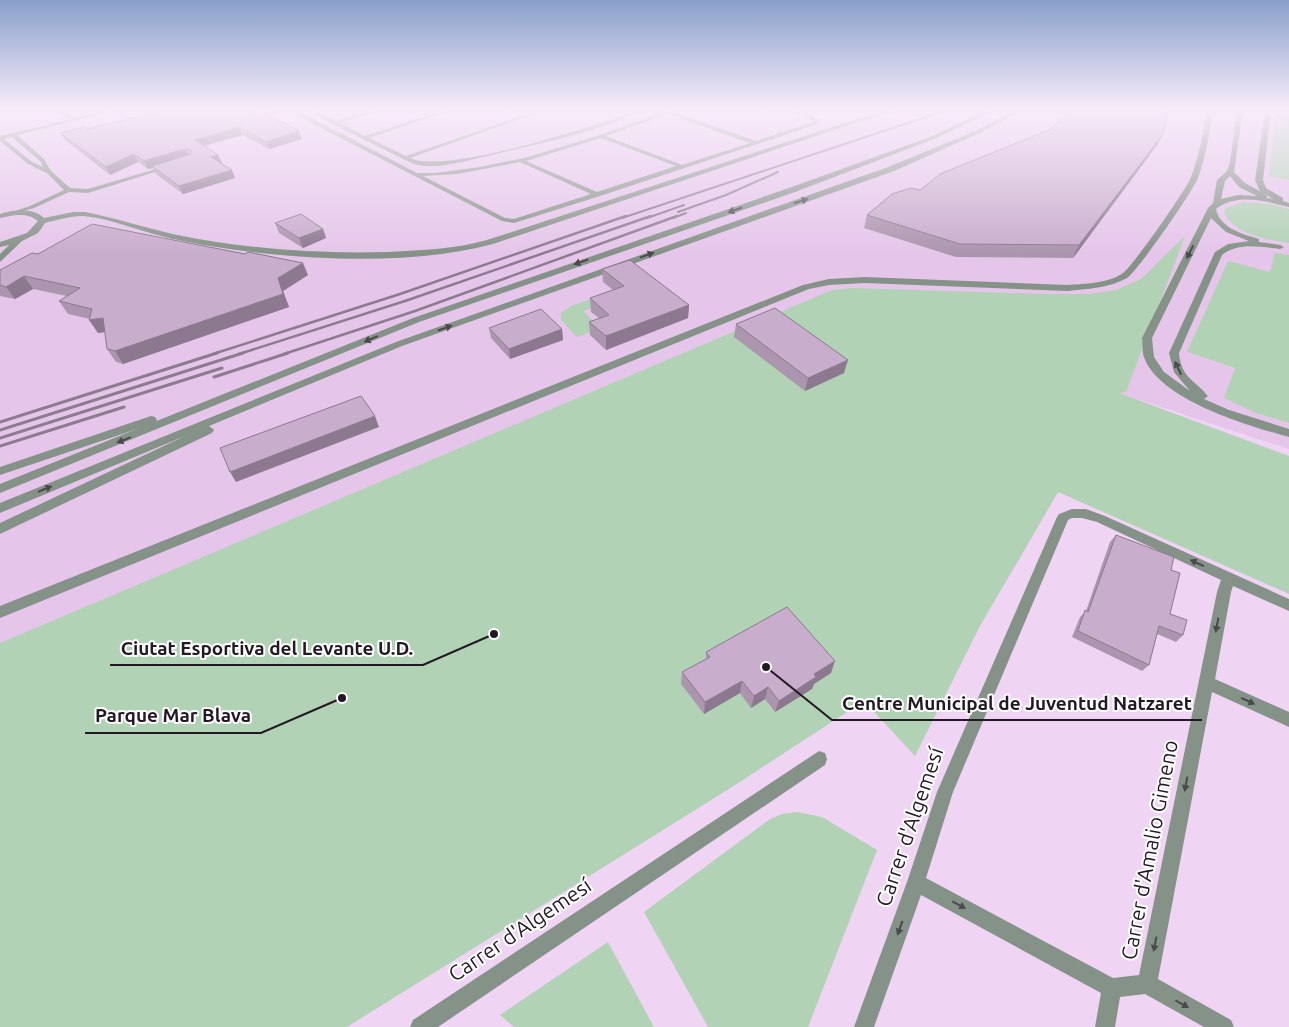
<svg xmlns="http://www.w3.org/2000/svg" width="1289" height="1027" viewBox="0 0 1289 1027" font-family="Ubuntu,sans-serif">
<style>
.built{fill:#e5c6ea}
.green{fill:#b1d2b5}
.lines{fill:none;stroke-linecap:round;stroke-linejoin:round}
.lane{fill:#859287;fill-rule:evenodd}
.street{fill:#859287;fill-rule:evenodd}
.rail-far2{stroke:#8d7b90;stroke-width:2}
.rail-far1{stroke:#8d7b90;stroke-width:2.5}
.rail{stroke:#8d7b90;stroke-width:3}
.wall{fill:#ac95af}
.shaded-wall{fill:#8c798f}
.building{fill:#c8adcc;stroke:#8c798f}
.oneway{fill:#4a494c}
.labels{text-anchor:middle;stroke-width:4;stroke-linejoin:round;paint-order:stroke}
.near-street-label{font-size:21px;fill:#231924;stroke:#fff}
.leader{fill:none;stroke:#231924;stroke-width:2}
.callout-dot{fill:#231924;stroke:#fff;stroke-width:2}
.callout-label{font-size:19px;text-anchor:middle;font-weight:bold;fill:#231924;stroke:#fff;stroke-width:4;stroke-linejoin:round;paint-order:stroke}
</style>
<rect width="100%" height="100%" fill="#efd5f3"/>
<!-- built -->
<polygon class="built" points="0,110 1289,110 1289,449 1118,393 1058,492 1015,567 0,646"/>
<!-- green -->
<g class="green">
<polygon points="1276,110 1289,112 1289,180 1269,176"/>
<path d="M 1243,202 L 1271,204 L 1289,209 L 1289,243 C 1267,240 1235,234 1224,213 L 1226,208 Z"/>
<polygon points="1185,236 1126,392 1119,393 1289,456 1289,594 1058,492 980,626 915,756 864,701 732,787 347,1027 0,1027 0,643 832,290 850,288 1045,294 1089,294 1116,290 1141,279"/>
<polygon points="1275,253 1289,255 1289,423 1256,413 1224,398 1235,368 1187,352 1228,261 1270,272"/>
<polygon points="610,292 617,299 583,311 601,328 577,337 561,320 561,313 571,306"/>
<polygon points="797,812 822,817 877,850 808,1027 708,1027 644,912 770,819 782,814"/>
<polygon points="608,942 654,1027 514,1027 500,1015"/>
</g>
<g class="lines">
<!-- lane -->
<g class="lane">
<path d="M 57,110 L 62,110 L 74,118 L 108,110 L 116,110 L 17,135 L 44,159 L 51,171 L 70,188 L 88,189 L 166,166 L 171,167 L 88,193 L 69,192 L 34,208 L 9,215 L 9,213 L 30,206 L 64,190 L 47,173 L 28,164 L 0,141 L 0,136 L 69,120 ZM 12,137 L 40,161 L 43,167 L 32,162 L 4,139 Z"/>
<path d="M 292,110 L 296,110 L 417,173 L 435,173 L 480,167 L 528,157 L 600,135 L 669,110 L 675,110 L 673,112 L 756,141 L 814,122 L 814,121 L 789,110 L 795,110 L 820,120 L 818,124 L 600,196 L 514,223 L 502,221 L 294,114 ZM 668,114 L 750,143 L 682,165 L 606,136 ZM 601,138 L 676,166 L 597,192 L 526,161 ZM 520,162 L 591,194 L 514,219 L 505,218 L 423,176 L 457,174 Z"/>
<path d="M 311,110 L 316,110 L 336,121 L 372,110 L 379,110 L 340,123 L 365,136 L 444,110 L 451,110 L 369,138 L 406,156 L 539,110 L 545,110 L 410,158 C 446,175 598,125 639,110 L 645,110 L 604,126 L 563,138 L 462,162 L 439,166 L 424,166 L 414,164 L 403,159 L 315,115 Z"/>
</g>
<!-- street -->
<g class="street">
<path d="M 891,110 L 901,110 L 852,124 L 493,244 C 407,267 291,260 204,245 C 181,241 159,236 137,229 C 120,224 101,217 82,216 C 70,216 57,220 45,223 L 38,233 L 22,241 L 0,262 L 0,254 L 9,245 L 0,247 L 0,242 L 27,233 L 38,221 C 27,212 13,215 0,218 L 0,214 C 14,210 32,207 44,218 L 73,212 L 85,212 C 116,218 146,228 177,235 C 247,249 318,254 389,252 C 422,250 455,249 487,240 L 848,122 Z"/>
<polygon points="988,110 996,110 934,139 795,192 419,322 0,493 0,484 413,318 789,188 930,137"/>
<polygon points="1015,110 1022,110 982,132 894,171 402,346 209,426 214,430 212,433 0,534 0,523 185,436 0,513 0,503 396,342 888,167 978,130"/>
<path d="M 1206,110 L 1212,110 C 1210,133 1206,156 1198,178 C 1193,191 1137,272 1127,278 C 1110,288 1086,289 1067,291 L 865,283 L 829,285 L 809,289 L 0,618 L 0,606 L 803,285 L 829,279 L 865,277 L 1067,285 C 1083,284 1110,283 1123,273 C 1133,266 1186,190 1191,177 C 1199,155 1204,133 1206,110 Z"/>
<path d="M 1237,110 L 1243,110 L 1234,172 L 1245,183 L 1267,195 L 1267,198 L 1273,199 L 1260,191 L 1255,180 L 1265,110 L 1271,110 L 1263,180 L 1266,188 L 1283,198 L 1283,201 L 1289,203 L 1289,207 C 1265,201 1237,193 1216,209 C 1220,228 1242,234 1259,239 L 1259,242 L 1280,245 L 1284,247 L 1280,249 C 1260,247 1239,242 1222,255 L 1179,353 C 1181,378 1195,380 1208,396 L 1204,399 L 1229,410 L 1289,429 L 1289,437 C 1249,426 1159,400 1144,357 C 1142,352 1143,344 1142,338 L 1208,208 L 1213,203 L 1217,180 L 1227,171 L 1230,162 ZM 1230,176 L 1239,187 L 1257,196 L 1238,195 L 1221,199 L 1225,181 ZM 1211,218 L 1226,232 L 1249,241 L 1228,244 L 1215,252 L 1169,353 L 1174,372 L 1190,391 L 1164,372 L 1154,357 L 1152,338 Z"/>
<polygon points="151,416 155,417 157,420 155,423 0,475 0,467"/>
<path d="M 1072,509 L 1086,509 L 1105,516 L 1289,599 L 1289,611 L 1233,586 L 1231,592 L 1215,679 L 1289,712 L 1289,727 L 1212,692 L 1158,979 L 1231,1020 L 1234,1027 L 1204,1027 L 1145,994 L 1120,997 L 1115,1027 L 1095,1027 L 1101,993 L 921,895 L 874,1027 L 854,1027 L 907,882 L 937,792 L 1057,517 L 1059,514 ZM 1072,518 L 1082,518 L 1097,522 L 1221,580 L 1217,592 L 1139,975 L 1113,978 L 926,878 L 953,792 L 1068,520 Z"/>
<polygon points="819,751 825,753 827,759 825,765 438,1027 410,1027 413,1020"/>
</g>
<!-- rail-far2 -->
<g class="rail-far2">
<polyline points="678,212 726,195 778,172"/>
<polyline points="622,218 947,110"/>
<polyline points="647,218 684,205"/>
<polyline points="673,218 686,213"/>
</g>
<!-- rail-far1 -->
<g class="rail-far1">
<polyline points="213,354 400,294 626,216"/>
<polyline points="239,354 405,301 651,216"/>
<polyline points="284,354 415,311 677,216"/>
</g>
<!-- rail -->
<g class="rail">
<polyline points="214,377 288,353"/>
<polyline points="0,422 217,353"/>
<polyline points="0,430 243,353"/>
<polyline points="0,438 222,368"/>
<polyline points="0,446 124,407"/>
</g>
</g>
<!-- wall -->
<g class="wall">
<polygon points="265,113 302,139 269,149 242,135 204,146 218,155 222,163 221,163 235,178 183,194 156,174 153,168 148,169 138,162 110,175 65,140 60,133"/>
<polygon points="1163,134 1157,145 1073,258 956,257 864,228 867,215 920,190"/>
<polygon points="275,223 323,229 326,238 303,248 279,233"/>
<polygon points="38,254 308,275 283,291 289,307 123,364 116,362 107,349 105,332 98,333 90,319 68,314 59,301 67,296 33,289 15,299 0,296 0,270"/>
<polygon points="602,269 689,305 688,318 606,350 590,335 589,322 599,318 591,312 590,298 613,290 603,282"/>
<polygon points="736,324 844,373 805,391 734,337"/>
<polygon points="489,328 562,329 563,340 510,359 491,338"/>
<polygon points="1116,535 1171,570 1170,614 1183,635 1176,642 1157,634 1149,665 1142,671 1072,637 1080,617 1086,611 1110,542"/>
<polygon points="706,652 831,673 814,684 812,689 775,712 765,699 751,708 740,693 704,714 681,684 682,672 706,659"/>
</g>
<!-- shaded-wall -->
<g class="shaded-wall">
<polygon points="256,110 275,110 258,115"/>
<polygon points="240,127 242,135 198,147 195,140"/>
<polygon points="299,131 302,139 269,149 266,142"/>
<polygon points="1163,134 1157,145 1073,258 1079,245"/>
<polygon points="185,149 188,157 152,166 153,168 148,169 144,161"/>
<polygon points="134,154 138,162 110,175 106,167"/>
<polygon points="218,155 222,163 215,165 211,157"/>
<polygon points="232,170 235,178 183,194 179,186"/>
<polygon points="323,229 326,238 303,248 299,238"/>
<polygon points="303,263 308,275 283,291 289,307 123,364 115,351"/>
<polygon points="24,276 33,289 15,299 6,287"/>
<polygon points="689,305 688,318 606,350 606,336"/>
<polygon points="103,318 111,331 98,333 89,320"/>
<polygon points="562,329 563,340 510,359 509,349"/>
<polygon points="848,360 844,373 805,391 808,378"/>
<polygon points="375,416 379,427 236,482 230,472"/>
<polygon points="835,661 831,673 814,684 812,689 775,712 779,701 814,674"/>
<polygon points="742,681 740,693 704,714 705,702"/>
<polygon points="768,687 765,699 751,708 754,696"/>
</g>
<!-- building -->
<g class="building">
<polygon points="163,110 260,110 299,131 266,142 240,127 195,140 218,155 211,157 232,170 179,186 152,166 191,154 191,150 185,149 144,161 134,154 106,167 60,133 84,127 88,129"/>
<polygon points="1070,110 1168,110 1163,134 1079,245 960,244 867,215 892,194 911,188 920,190 940,174 1051,129"/>
<polygon points="301,214 323,229 299,238 275,223"/>
<polygon points="92,224 245,254 248,252 303,263 278,278 283,294 115,351 107,349 103,318 89,320 92,309 59,301 80,288 24,276 6,287 0,285 0,270 32,253 38,254"/>
<polygon points="630,260 689,305 606,336 589,322 609,315 590,298 624,286 602,269"/>
<polygon points="775,308 848,360 808,378 736,324"/>
<polygon points="541,309 562,329 509,349 489,328"/>
<polygon points="361,396 375,416 230,472 220,448"/>
<polygon points="1116,535 1174,557 1171,570 1180,573 1170,614 1187,620 1183,635 1159,626 1149,665 1078,631 1085,610 1088,612"/>
<polygon points="787,607 835,661 814,674 816,677 779,701 768,687 754,696 742,681 705,702 682,672 710,657 706,652"/>
</g>
<!-- one-way arrows -->
<defs><path id="oneway-solid" d="M-6-.8H1V-3.2L6.5 0L1 3.2V.8H-6Z" transform="scale(1.25)"/></defs>
<g class="oneway">
<use href="#oneway-solid" transform="translate(801 201) rotate(-18)"/>
<use href="#oneway-solid" transform="translate(735 210) rotate(161)"/>
<use href="#oneway-solid" transform="translate(1190 252) rotate(117)"/>
<use href="#oneway-solid" transform="translate(647 255) rotate(-20)"/>
<use href="#oneway-solid" transform="translate(581 262) rotate(161)"/>
<use href="#oneway-solid" transform="translate(445 328) rotate(-19)"/>
<use href="#oneway-solid" transform="translate(371 339) rotate(157)"/>
<use href="#oneway-solid" transform="translate(1178 368) rotate(-115)"/>
<use href="#oneway-solid" transform="translate(124 440) rotate(158)"/>
<use href="#oneway-solid" transform="translate(45 489) rotate(-22)"/>
<use href="#oneway-solid" transform="translate(1197 563) rotate(-155)"/>
<use href="#oneway-solid" transform="translate(1217 625) rotate(101)"/>
<use href="#oneway-solid" transform="translate(1248 701) rotate(25)"/>
<use href="#oneway-solid" transform="translate(1186 784) rotate(101)"/>
<use href="#oneway-solid" transform="translate(959 905) rotate(28)"/>
<use href="#oneway-solid" transform="translate(900 928) rotate(110)"/>
<use href="#oneway-solid" transform="translate(1155 944) rotate(101)"/>
<use href="#oneway-solid" transform="translate(1182 1004) rotate(29)"/>
</g>
<!-- sky -->
<linearGradient id="sky" x2="0" y2="1"><stop stop-color="#89a0cb"/><stop offset="0.43" stop-color="#f8ecfa"/><stop offset="1" stop-color="#f8ecfa" stop-opacity="0"/></linearGradient>
<rect width="1289" height="254" fill="url(#sky)"/>
<g class="labels">
<!-- near-street labels -->
<g class="near-street-label">
<text transform="translate(910 827) rotate(-71)" y="7">Carrer d'Algemesí</text>
<text transform="translate(1150 850) rotate(-79)" y="7">Carrer d'Amalio Gimeno</text>
<text transform="translate(520 930) rotate(-34)" y="7">Carrer d'Algemesí</text>
</g>
</g>
<!-- callouts -->
<path class="leader" d="M494 634L423 665H110M766 667L832 720H1202M342 698L261 733H85"/>
<g class="callout-dot">
<circle cx="494" cy="634" r="5"/>
<circle cx="766" cy="667" r="5"/>
<circle cx="342" cy="698" r="5"/>
</g>
<g class="callout-label">
<text x="267" y="655">Ciutat Esportiva del Levante U.D.</text>
<text x="1017" y="710">Centre Municipal de Juventud Natzaret</text>
<text x="173" y="722">Parque Mar Blava</text>
</g>
</svg>
